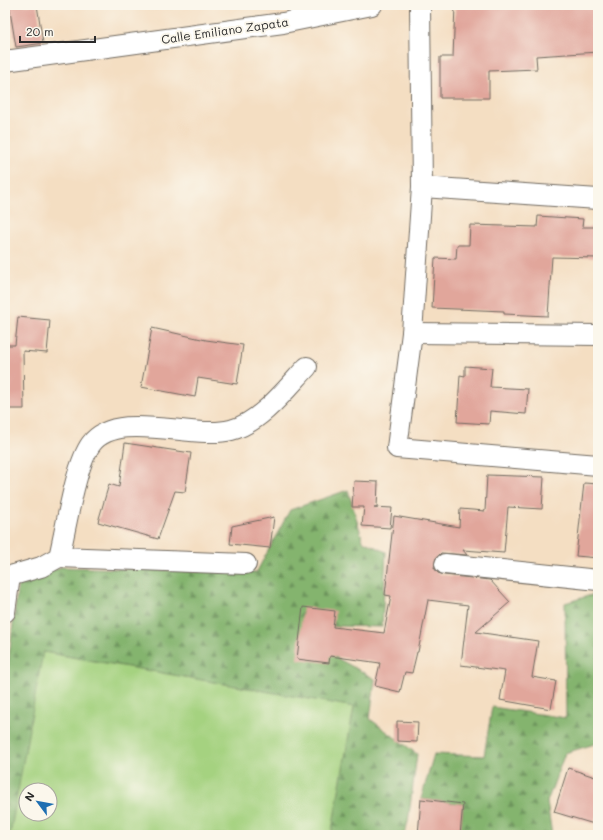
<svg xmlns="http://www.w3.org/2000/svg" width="603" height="840" viewBox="0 0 603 840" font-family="Mali,sans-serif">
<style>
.forest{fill:url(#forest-firs);stroke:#58704c}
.pitch{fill:#a5d280;stroke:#687e56;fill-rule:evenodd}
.building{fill:#e1a69b}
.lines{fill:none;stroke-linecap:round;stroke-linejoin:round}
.minor-casing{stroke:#716a60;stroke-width:22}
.minor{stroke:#fff;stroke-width:20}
.labels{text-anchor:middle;stroke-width:4;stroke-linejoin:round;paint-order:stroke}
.street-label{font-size:12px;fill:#2b2b2b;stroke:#fbf7ec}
</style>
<defs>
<pattern id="forest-firs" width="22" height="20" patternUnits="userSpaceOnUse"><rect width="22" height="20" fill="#84b46e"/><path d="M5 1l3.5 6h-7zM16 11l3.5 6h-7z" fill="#6c935b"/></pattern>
</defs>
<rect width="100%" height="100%" fill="#fbf7ec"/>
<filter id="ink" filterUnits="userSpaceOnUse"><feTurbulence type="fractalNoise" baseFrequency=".025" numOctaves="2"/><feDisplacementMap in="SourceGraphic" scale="8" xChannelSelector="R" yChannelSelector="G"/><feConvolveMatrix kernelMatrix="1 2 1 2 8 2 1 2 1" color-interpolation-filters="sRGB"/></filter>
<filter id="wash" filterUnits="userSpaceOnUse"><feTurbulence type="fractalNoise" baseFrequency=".012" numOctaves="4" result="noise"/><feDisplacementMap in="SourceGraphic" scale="16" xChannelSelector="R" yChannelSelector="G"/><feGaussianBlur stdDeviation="0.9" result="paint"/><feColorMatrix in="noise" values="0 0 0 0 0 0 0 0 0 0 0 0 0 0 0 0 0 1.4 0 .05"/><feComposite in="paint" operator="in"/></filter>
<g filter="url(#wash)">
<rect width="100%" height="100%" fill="#f4dec2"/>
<!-- forest -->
<g class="forest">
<polygon points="348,490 363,541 386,552 382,627 339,626 335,657 375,679 370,719 417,754 408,822 404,835 331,835 354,707 44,652 10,835 5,835 5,690 18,584 61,567 256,573 290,510"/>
<polygon points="598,593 598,743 565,753 547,802 552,835 460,835 463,804 421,799 434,754 484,756 492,707 566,718 565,603"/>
</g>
<!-- pitch -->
<path class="pitch" d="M 43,652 L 354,707 L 331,835 L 10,835 ZM 26,790 L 50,790 L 50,814 L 26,814 Z"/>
<g id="blocks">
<!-- building -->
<g class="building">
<polygon points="9,5 37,5 43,43 16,47"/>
<polygon points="455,5 598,5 598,52 536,56 537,69 489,71 489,98 440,98 440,57 453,57"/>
<polygon points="538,216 583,219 582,227 598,227 598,258 552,257 548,316 504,314 504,311 432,308 435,258 456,259 457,245 469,245 470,225 537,227"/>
<polygon points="18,317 50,320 47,353 23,351 24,409 5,409 5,345 15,345"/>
<polygon points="152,328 206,340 243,345 237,384 198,378 195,397 141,387"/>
<polygon points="465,366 492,368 490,387 528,389 526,414 490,411 489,424 457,422 460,375 465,376"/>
<polygon points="125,443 191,453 185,492 175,491 158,539 98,522 109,484 119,487"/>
<polygon points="487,475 544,477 542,509 508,507 504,553 463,550 467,555 441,553 436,558 434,568 438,573 444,575 490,580 510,602 476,632 538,641 532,677 556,681 551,709 500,700 505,671 461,665 468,605 428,600 418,652 417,652 412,673 405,672 400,692 375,686 380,663 330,656 329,663 297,659 303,607 335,611 333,627 384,633 391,596 385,595 394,516 459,527 460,509 485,511"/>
<polygon points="354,481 378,482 377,507 374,507 392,508 390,528 362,526 364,507 352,507"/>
<polygon points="584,483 598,484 598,558 576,556"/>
<polygon points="274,517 270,548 230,544 232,526"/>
<polygon points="397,721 418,722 417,742 397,741"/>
<polygon points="568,768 598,778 598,811 594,824 554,812"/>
<polygon points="421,799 463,804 460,835 418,835"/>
</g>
</g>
</g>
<g filter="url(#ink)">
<use href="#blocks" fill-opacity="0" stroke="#716a60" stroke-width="1"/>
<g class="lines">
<!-- minor casing -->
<g class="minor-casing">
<g id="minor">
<polyline points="420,5 422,187 412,333 397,448 598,465"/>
<polyline points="5,61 283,23 372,5"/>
<polyline points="422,187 598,199"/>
<polyline points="412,333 598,335"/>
<polyline points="59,557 246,564"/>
<polyline points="445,564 598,580"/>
<path d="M 10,576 L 41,567 L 59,557 C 66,529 75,466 91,444 C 117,409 192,440 231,430 C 260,423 287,388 307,367"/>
<polyline points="5,612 10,576"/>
</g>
</g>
<!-- minor -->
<use href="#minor" class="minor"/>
</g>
</g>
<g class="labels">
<!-- street labels -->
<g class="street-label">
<text transform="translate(225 31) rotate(-8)" y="4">Calle Emiliano Zapata</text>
</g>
</g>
<!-- margin -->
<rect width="603" height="840" fill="none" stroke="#fbf7ec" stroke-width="20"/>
<!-- north arrow -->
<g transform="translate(38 802) rotate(302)"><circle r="19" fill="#fbf7ec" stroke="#a8a59f"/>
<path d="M0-3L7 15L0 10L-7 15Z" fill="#1f6fb2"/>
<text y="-6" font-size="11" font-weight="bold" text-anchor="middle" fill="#2b2b2b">N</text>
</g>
<!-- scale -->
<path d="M20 36v6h75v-6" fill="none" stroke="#2b2b2b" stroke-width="2"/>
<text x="26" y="36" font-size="12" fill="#2b2b2b" stroke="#fbf7ec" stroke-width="3" paint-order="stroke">20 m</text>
</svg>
